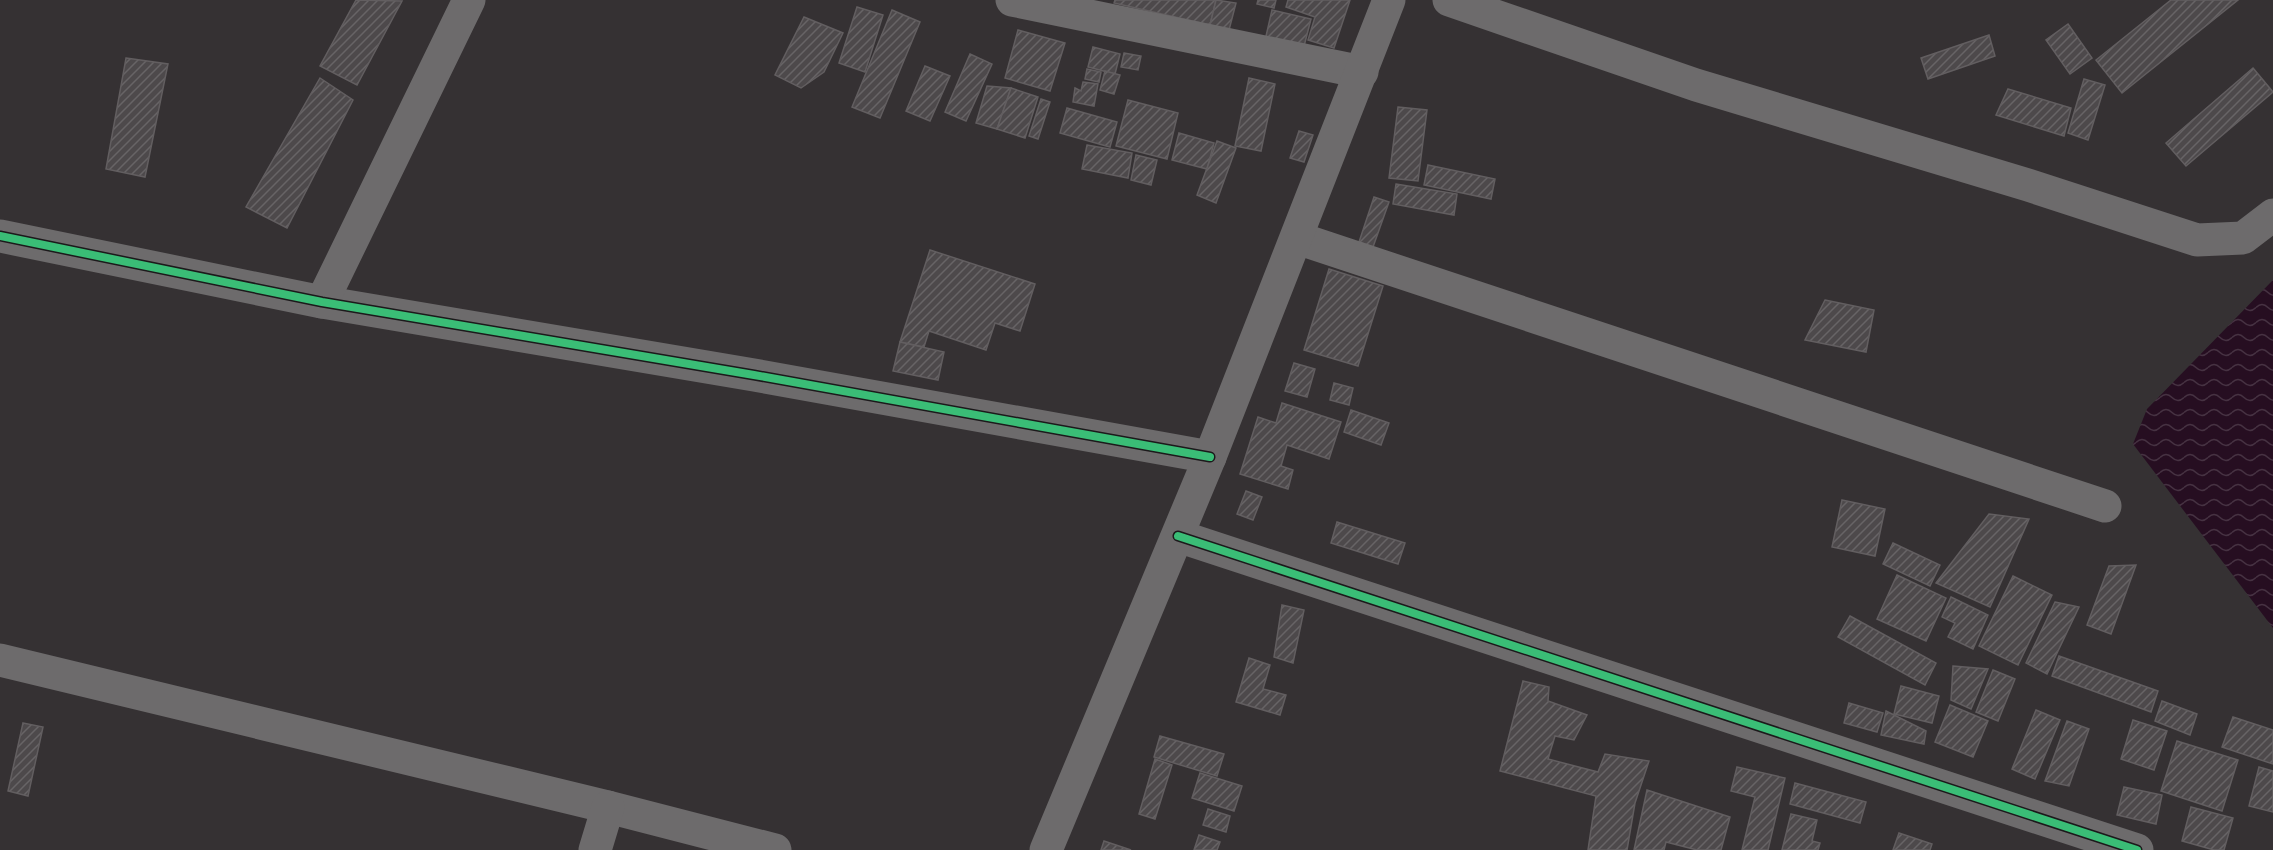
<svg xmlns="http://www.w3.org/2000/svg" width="2273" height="850" viewBox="0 0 2273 850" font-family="Karla,sans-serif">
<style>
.water{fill:url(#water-waves)}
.building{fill:url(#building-hatch);stroke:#625e60;stroke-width:1.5}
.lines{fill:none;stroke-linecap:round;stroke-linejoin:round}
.minor{stroke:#6d6b6c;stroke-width:33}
.cycleway-casing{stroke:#1c191b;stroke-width:11}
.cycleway{stroke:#3abd76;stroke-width:8}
</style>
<defs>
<pattern id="water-waves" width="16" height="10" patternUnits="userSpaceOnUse" patternTransform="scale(1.5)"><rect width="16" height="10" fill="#260e21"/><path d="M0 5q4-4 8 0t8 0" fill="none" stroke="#463242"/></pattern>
<pattern id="building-hatch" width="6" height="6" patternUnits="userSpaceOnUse" patternTransform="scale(1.5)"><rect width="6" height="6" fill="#4d494b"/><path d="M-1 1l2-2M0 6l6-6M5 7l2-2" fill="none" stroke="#676466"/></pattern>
</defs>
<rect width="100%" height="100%" fill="#353133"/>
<!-- water -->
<polygon class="water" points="2273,280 2273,628 2133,444 2147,409"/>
<!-- building -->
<g class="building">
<polygon points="356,0 402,1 357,85 320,66"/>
<polygon points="1115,0 1216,0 1210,25 1114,3"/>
<polygon points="1216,0 1236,3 1229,30 1210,25"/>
<polygon points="1258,0 1276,0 1274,8 1257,4"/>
<polygon points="1288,0 1350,0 1334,48 1308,40 1315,17 1286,7"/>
<polygon points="2171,0 2238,0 2122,93 2096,60"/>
<polygon points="857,7 883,15 865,72 839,63"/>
<polygon points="892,10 920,22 880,118 852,107"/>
<polygon points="1272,10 1311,19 1302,54 1264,45"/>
<polygon points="804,17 843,33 824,72 801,88 775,75"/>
<polygon points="2068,24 2092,58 2070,74 2046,40"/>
<polygon points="1018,30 1065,43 1050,91 1005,78"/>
<polygon points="1989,35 1995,56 1928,79 1921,58"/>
<polygon points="1093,47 1120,54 1115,74 1088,67"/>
<polygon points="1124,53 1141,56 1138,70 1121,67"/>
<polygon points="970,54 992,64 966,121 945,112"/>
<polygon points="126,58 168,64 145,177 106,169"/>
<polygon points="925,66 950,76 930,121 906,111"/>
<polygon points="2253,68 2273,92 2186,166 2166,143"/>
<polygon points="1087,69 1101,72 1099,82 1085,79"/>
<polygon points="1105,71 1120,75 1114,94 1100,90"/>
<polygon points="320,78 353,100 287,228 246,207"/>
<polygon points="1249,78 1275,84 1261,151 1235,146"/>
<polygon points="2084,79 2105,85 2088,140 2068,133"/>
<polygon points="1083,82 1098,84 1094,106 1073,102 1075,88 1081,91"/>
<polygon points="987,86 1011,88 997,129 976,123"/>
<polygon points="1011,88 1038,97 1025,138 997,129"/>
<polygon points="2008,89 2071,108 2064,136 1996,115"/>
<polygon points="1041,99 1050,102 1038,139 1029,136"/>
<polygon points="1128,100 1178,113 1167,159 1116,146"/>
<polygon points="1398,107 1427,110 1418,181 1389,178"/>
<polygon points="1067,108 1117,122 1110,147 1060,133"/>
<polygon points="1299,131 1313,135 1304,162 1290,158"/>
<polygon points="1179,133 1214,143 1207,169 1172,160"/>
<polygon points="1217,141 1236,148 1216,203 1197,195"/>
<polygon points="1087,145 1132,153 1128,178 1082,169"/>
<polygon points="1136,155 1157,160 1151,185 1131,180"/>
<polygon points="1428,165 1495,179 1491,199 1424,185"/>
<polygon points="1396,184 1457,194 1454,215 1393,204"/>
<polygon points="1374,197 1389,202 1373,247 1359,242"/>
<polygon points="930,250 1035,284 1020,331 995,323 986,350 929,331 924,347 900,342"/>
<polygon points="1329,269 1383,286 1358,366 1304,350"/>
<polygon points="1825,300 1874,310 1866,352 1805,340"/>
<polygon points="900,342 944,352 938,380 893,371"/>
<polygon points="1294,363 1315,369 1307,397 1285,391"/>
<polygon points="1334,383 1353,388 1349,405 1330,400"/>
<polygon points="1282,403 1341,422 1329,459 1287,445 1281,466 1293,470 1288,489 1240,474 1258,417 1276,423"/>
<polygon points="1351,410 1389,423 1381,445 1344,432"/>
<polygon points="1246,491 1262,497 1253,520 1237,514"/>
<polygon points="1842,500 1885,509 1875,556 1832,547"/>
<polygon points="1989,514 2029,519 1990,607 1936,583"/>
<polygon points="1337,522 1405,543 1398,564 1331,543"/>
<polygon points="1893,543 1940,565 1930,586 1883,564"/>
<polygon points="2136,565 2111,634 2087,625 2109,566"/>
<polygon points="1897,575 1946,598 1926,641 1877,619"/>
<polygon points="2013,576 2052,595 2018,665 1979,646"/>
<polygon points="1951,597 1988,615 1973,649 1948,637 1955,623 1942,617"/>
<polygon points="2055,602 2079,607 2047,674 2026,663"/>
<polygon points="1282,605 1304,610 1293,663 1274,657"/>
<polygon points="1850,616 1936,663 1925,685 1838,637"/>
<polygon points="2059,656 2158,691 2151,712 2052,676"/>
<polygon points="1249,658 1270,665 1263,689 1286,695 1280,715 1236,702"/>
<polygon points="1953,666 1988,669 1971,709 1951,700"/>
<polygon points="1993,670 2015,679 1998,721 1976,712"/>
<polygon points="1523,681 1549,687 1548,701 1587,715 1574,740 1555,736 1548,759 1598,772 1605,754 1649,761 1635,803 1627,850 1588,850 1596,796 1500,771"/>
<polygon points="1901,686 1939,696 1932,723 1894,714"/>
<polygon points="2162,701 2197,714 2190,735 2155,721"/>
<polygon points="1849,703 1883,713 1877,732 1844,723"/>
<polygon points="1950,705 1988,721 1973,757 1935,742"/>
<polygon points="2036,710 2060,720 2035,779 2012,769"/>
<polygon points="1886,711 1926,731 1924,744 1881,735"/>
<polygon points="2233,717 2273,730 2273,764 2222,747"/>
<polygon points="2133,720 2167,731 2154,770 2121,759"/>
<polygon points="2067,721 2089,729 2069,786 2045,781"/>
<polygon points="23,723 43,727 28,796 8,791"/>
<polygon points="1160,736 1224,754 1217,776 1154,757"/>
<polygon points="2177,741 2238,760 2222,811 2161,791"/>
<polygon points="1155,759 1172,765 1155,819 1139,814"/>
<polygon points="1737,767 1785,778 1768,850 1742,850 1755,797 1731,791"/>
<polygon points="2259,767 2273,771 2273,812 2249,806"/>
<polygon points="1200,773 1242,786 1234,811 1192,798"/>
<polygon points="1795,783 1866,802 1860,823 1790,804"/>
<polygon points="2124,787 2162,795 2156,824 2117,815"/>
<polygon points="1647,790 1730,817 1721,850 1697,850 1666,842 1664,850 1634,850"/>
<polygon points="2191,807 2233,818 2224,850 2214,850 2182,841"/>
<polygon points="1208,809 1230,816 1226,832 1203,825"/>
<polygon points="1791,814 1817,820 1812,841 1820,843 1818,850 1782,850"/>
<polygon points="1899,833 1932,844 1930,850 1893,850"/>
<polygon points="1199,835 1220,842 1217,850 1194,850"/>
<polygon points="1104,841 1131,850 1101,850"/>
</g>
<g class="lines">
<!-- minor -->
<g class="minor">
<polyline points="1012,0 1362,72"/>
<polyline points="1449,0 1696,85 2028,185 2197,240 2243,238 2273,215"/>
<polyline points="0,236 322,302 754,375 1210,457"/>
<polyline points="1297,238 2105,506"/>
<polyline points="322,302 469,0"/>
<polyline points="1178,536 2137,850"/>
<polyline points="0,660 608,807 775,850"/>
<polyline points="595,850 608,807"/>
<polyline points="1046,850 1210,457 1389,0"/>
</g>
<!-- cycleway casing -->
<g class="cycleway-casing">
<g id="cycleway">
<polyline points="0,236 322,302 754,375 1210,457"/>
<polyline points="1178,536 2137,850"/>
</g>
</g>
<!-- cycleway -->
<use href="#cycleway" class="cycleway"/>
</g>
</svg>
